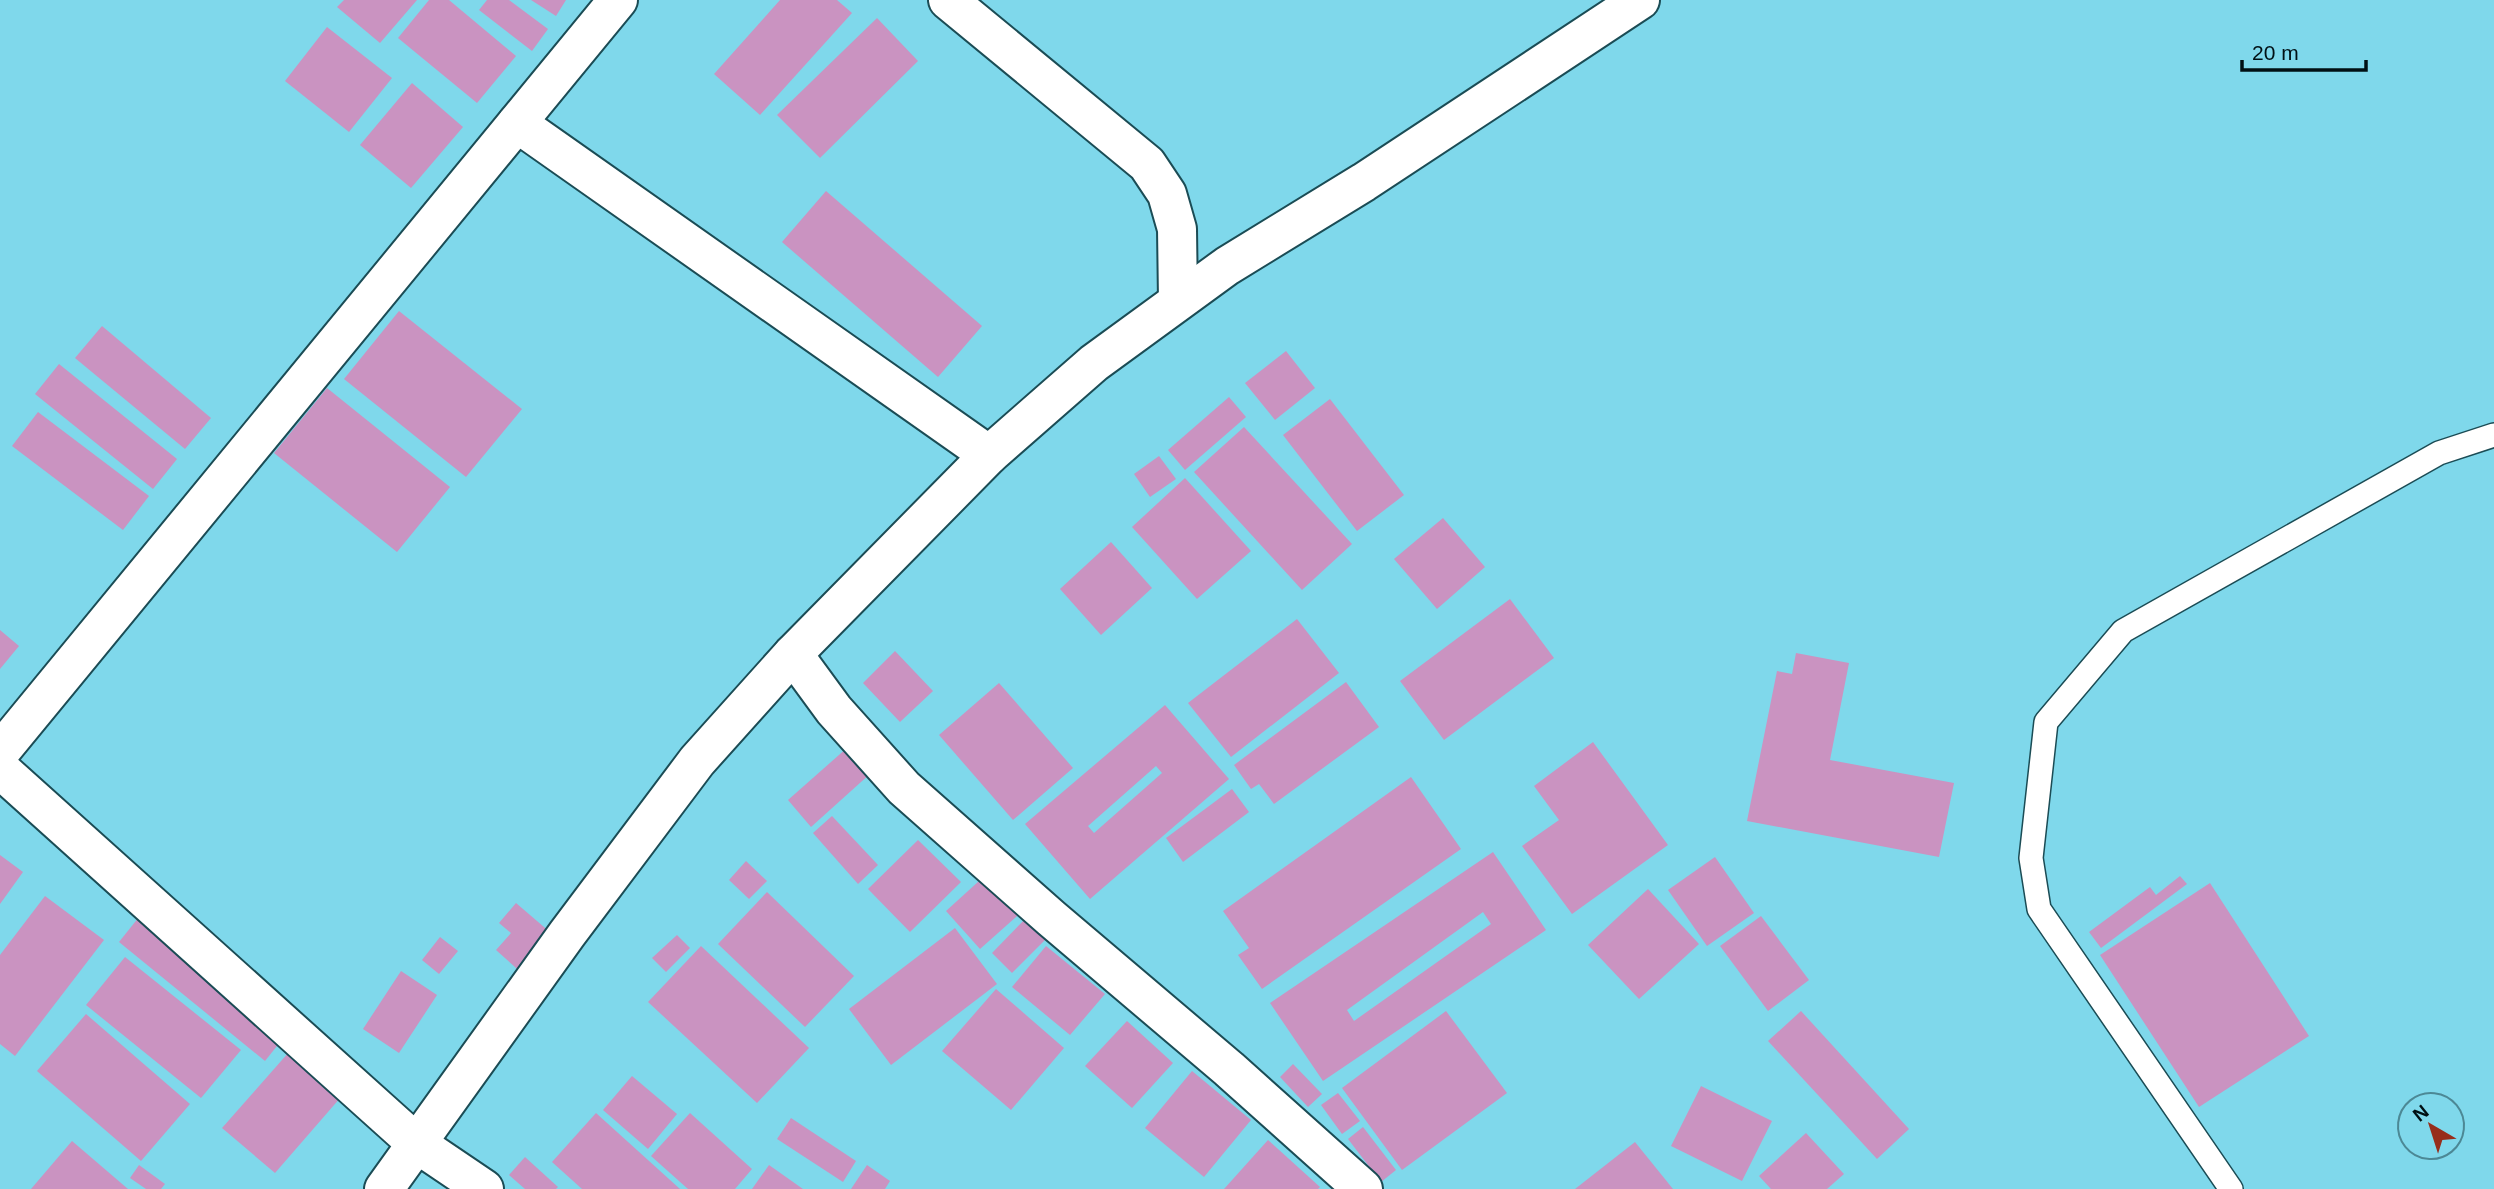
<svg xmlns="http://www.w3.org/2000/svg" width="2494" height="1189" viewBox="0 0 2494 1189" font-family="Arial,sans-serif">
<style>
.building{fill:#ca93c1;fill-rule:evenodd}
.lines{fill:none;stroke-linecap:round;stroke-linejoin:round}
.service-casing{stroke:#1b4c55;stroke-width:26}
.minor-casing{stroke:#1b4c55;stroke-width:42}
.service{stroke:#fff;stroke-width:23}
.minor{stroke:#fff;stroke-width:38}
</style>
<rect width="100%" height="100%" fill="#7fd8eb"/>
<!-- building -->
<g class="building">
<polygon points="344,0 417,0 380,43 337,7"/>
<polygon points="429,0 449,0 516,56 477,103 398,38"/>
<polygon points="487,0 509,0 548,29 532,51 479,10"/>
<polygon points="531,0 566,0 556,16"/>
<polygon points="780,0 837,0 852,13 760,115 714,74"/>
<polygon points="877,18 918,61 820,158 777,115"/>
<polygon points="327,27 392,78 349,132 285,81"/>
<polygon points="412,83 463,127 411,188 360,145"/>
<polygon points="826,191 982,326 938,377 782,242"/>
<polygon points="399,311 522,409 466,477 344,379"/>
<polygon points="102,326 211,418 185,449 75,358"/>
<polygon points="1286,351 1315,388 1275,420 1245,383"/>
<polygon points="59,364 177,459 153,489 35,394"/>
<polygon points="327,388 450,487 397,552 274,453"/>
<polygon points="1229,397 1246,417 1185,470 1168,450"/>
<polygon points="1330,399 1404,495 1357,531 1283,435"/>
<polygon points="38,412 149,496 123,530 12,446"/>
<polygon points="1244,427 1352,544 1302,590 1194,472"/>
<polygon points="1159,456 1176,479 1150,497 1134,474"/>
<polygon points="1185,478 1251,551 1197,599 1132,527"/>
<polygon points="1443,518 1485,567 1437,609 1394,559"/>
<polygon points="1111,542 1152,588 1101,635 1060,589"/>
<polygon points="1510,599 1554,658 1444,740 1400,681"/>
<polygon points="1297,619 1339,673 1231,757 1188,703"/>
<polygon points="0,630 19,646 0,669"/>
<polygon points="895,651 933,691 900,722 863,683"/>
<polygon points="1796,653 1849,663 1830,760 1954,783 1939,857 1747,821 1777,671 1792,674"/>
<polygon points="1346,682 1379,727 1274,804 1259,784 1251,789 1234,765"/>
<polygon points="999,683 1073,768 1013,820 939,735"/>
<path d="M 1165,705 L 1229,779 L 1090,899 L 1025,824 ZM 1156,766 L 1162,773 L 1094,833 L 1088,826 Z"/>
<polygon points="1593,742 1668,845 1572,914 1522,846 1559,820 1534,786"/>
<polygon points="848,747 871,773 811,827 788,800"/>
<polygon points="1411,777 1461,849 1262,989 1238,955 1249,948 1223,911"/>
<polygon points="1232,789 1249,812 1183,862 1166,838"/>
<polygon points="832,816 878,865 858,884 813,833"/>
<polygon points="918,840 961,882 910,932 868,889"/>
<path d="M 1493,852 L 1546,930 L 1323,1081 L 1270,1003 ZM 1483,912 L 1491,924 L 1354,1021 L 1347,1010 Z"/>
<polygon points="0,855 23,872 0,904"/>
<polygon points="1715,857 1754,913 1707,946 1668,890"/>
<polygon points="746,861 767,881 749,899 729,880"/>
<polygon points="990,871 1024,910 980,949 946,911"/>
<polygon points="2180,876 2187,884 2101,948 2089,932 2150,887 2156,895"/>
<polygon points="2210,883 2309,1036 2199,1107 2100,955"/>
<polygon points="1648,889 1699,944 1639,999 1588,945"/>
<polygon points="767,892 854,976 805,1027 718,944"/>
<polygon points="45,896 104,940 15,1056 0,1044 0,955"/>
<polygon points="516,903 558,939 526,977 496,950 511,933 499,923"/>
<polygon points="1030,914 1051,934 1012,973 992,953"/>
<polygon points="1761,916 1809,980 1768,1011 1720,946"/>
<polygon points="139,917 285,1036 265,1061 119,942"/>
<polygon points="955,928 997,984 891,1065 849,1009"/>
<polygon points="677,935 690,948 666,972 652,958"/>
<polygon points="440,937 458,951 439,974 422,960"/>
<polygon points="701,946 809,1048 757,1103 648,1002"/>
<polygon points="1046,946 1105,994 1070,1035 1012,987"/>
<polygon points="125,957 241,1050 201,1098 86,1005"/>
<polygon points="401,971 437,995 399,1053 363,1029"/>
<polygon points="996,989 1064,1048 1011,1110 942,1051"/>
<polygon points="1446,1011 1507,1093 1402,1170 1342,1088"/>
<polygon points="1801,1011 1909,1129 1877,1159 1768,1041"/>
<polygon points="86,1014 190,1104 141,1161 37,1071"/>
<polygon points="1127,1021 1173,1063 1132,1108 1085,1066"/>
<polygon points="289,1052 341,1097 275,1173 222,1128"/>
<polygon points="1293,1064 1322,1094 1308,1107 1280,1077"/>
<polygon points="1192,1071 1251,1120 1204,1177 1145,1128"/>
<polygon points="632,1076 677,1114 648,1149 603,1110"/>
<polygon points="1701,1086 1772,1121 1742,1181 1671,1146"/>
<polygon points="1338,1093 1360,1121 1342,1134 1321,1105"/>
<polygon points="596,1113 680,1189 582,1189 552,1162"/>
<polygon points="690,1113 752,1169 735,1189 688,1189 651,1156"/>
<polygon points="791,1118 856,1161 843,1182 777,1139"/>
<polygon points="1363,1127 1396,1170 1381,1182 1348,1139"/>
<polygon points="1806,1133 1844,1174 1827,1189 1771,1189 1759,1176"/>
<polygon points="1268,1140 1320,1187 1318,1189 1224,1189"/>
<polygon points="72,1141 128,1189 31,1189"/>
<polygon points="1635,1142 1673,1189 1575,1189"/>
<polygon points="525,1157 558,1187 556,1189 525,1189 509,1175"/>
<polygon points="139,1165 165,1184 161,1189 146,1189 130,1178"/>
<polygon points="769,1165 803,1189 752,1189"/>
<polygon points="867,1165 890,1181 885,1189 851,1189"/>
</g>
<g class="lines">
<!-- service casing -->
<g class="service-casing">
<polyline id="service" points="2231,1189 2039,909 2031,858 2046,722 2123,631 2439,453 2494,435"/>
</g>
<!-- minor casing -->
<g class="minor-casing">
<g id="minor">
<polyline points="948,0 1147,164 1167,194 1177,229 1178,300"/>
<polyline points="517,123 989,455"/>
<polyline points="793,654 834,710 904,788 1051,918 1229,1069 1363,1189"/>
<polyline points="0,752 618,0"/>
<polyline points="0,769 416,1143 484,1189"/>
<polyline points="384,1189 567,934 697,761 793,654 989,455 1094,363 1227,266 1364,182 1640,0"/>
</g>
</g>
<!-- service -->
<use href="#service" class="service"/>
<!-- minor -->
<use href="#minor" class="minor"/>
</g>
<!-- north arrow -->
<g transform="translate(2431 1126) rotate(321)"><circle r="33" fill="#7fd8eb" stroke="#4c8895" stroke-width="2"/>
<path d="M0-5L12 26L0 18L-12 26Z" fill="#972d1b"/>
<text y="-10" font-size="19" font-weight="bold" text-anchor="middle" fill="#001014">N</text>
</g>
<!-- scale -->
<path d="M2242 60v10h124v-10" fill="none" stroke="#001014" stroke-width="3.5"/>
<text x="2252" y="60" font-size="21" fill="#001014" stroke="#7fd8eb" stroke-width="5" paint-order="stroke">20 m</text>
</svg>
